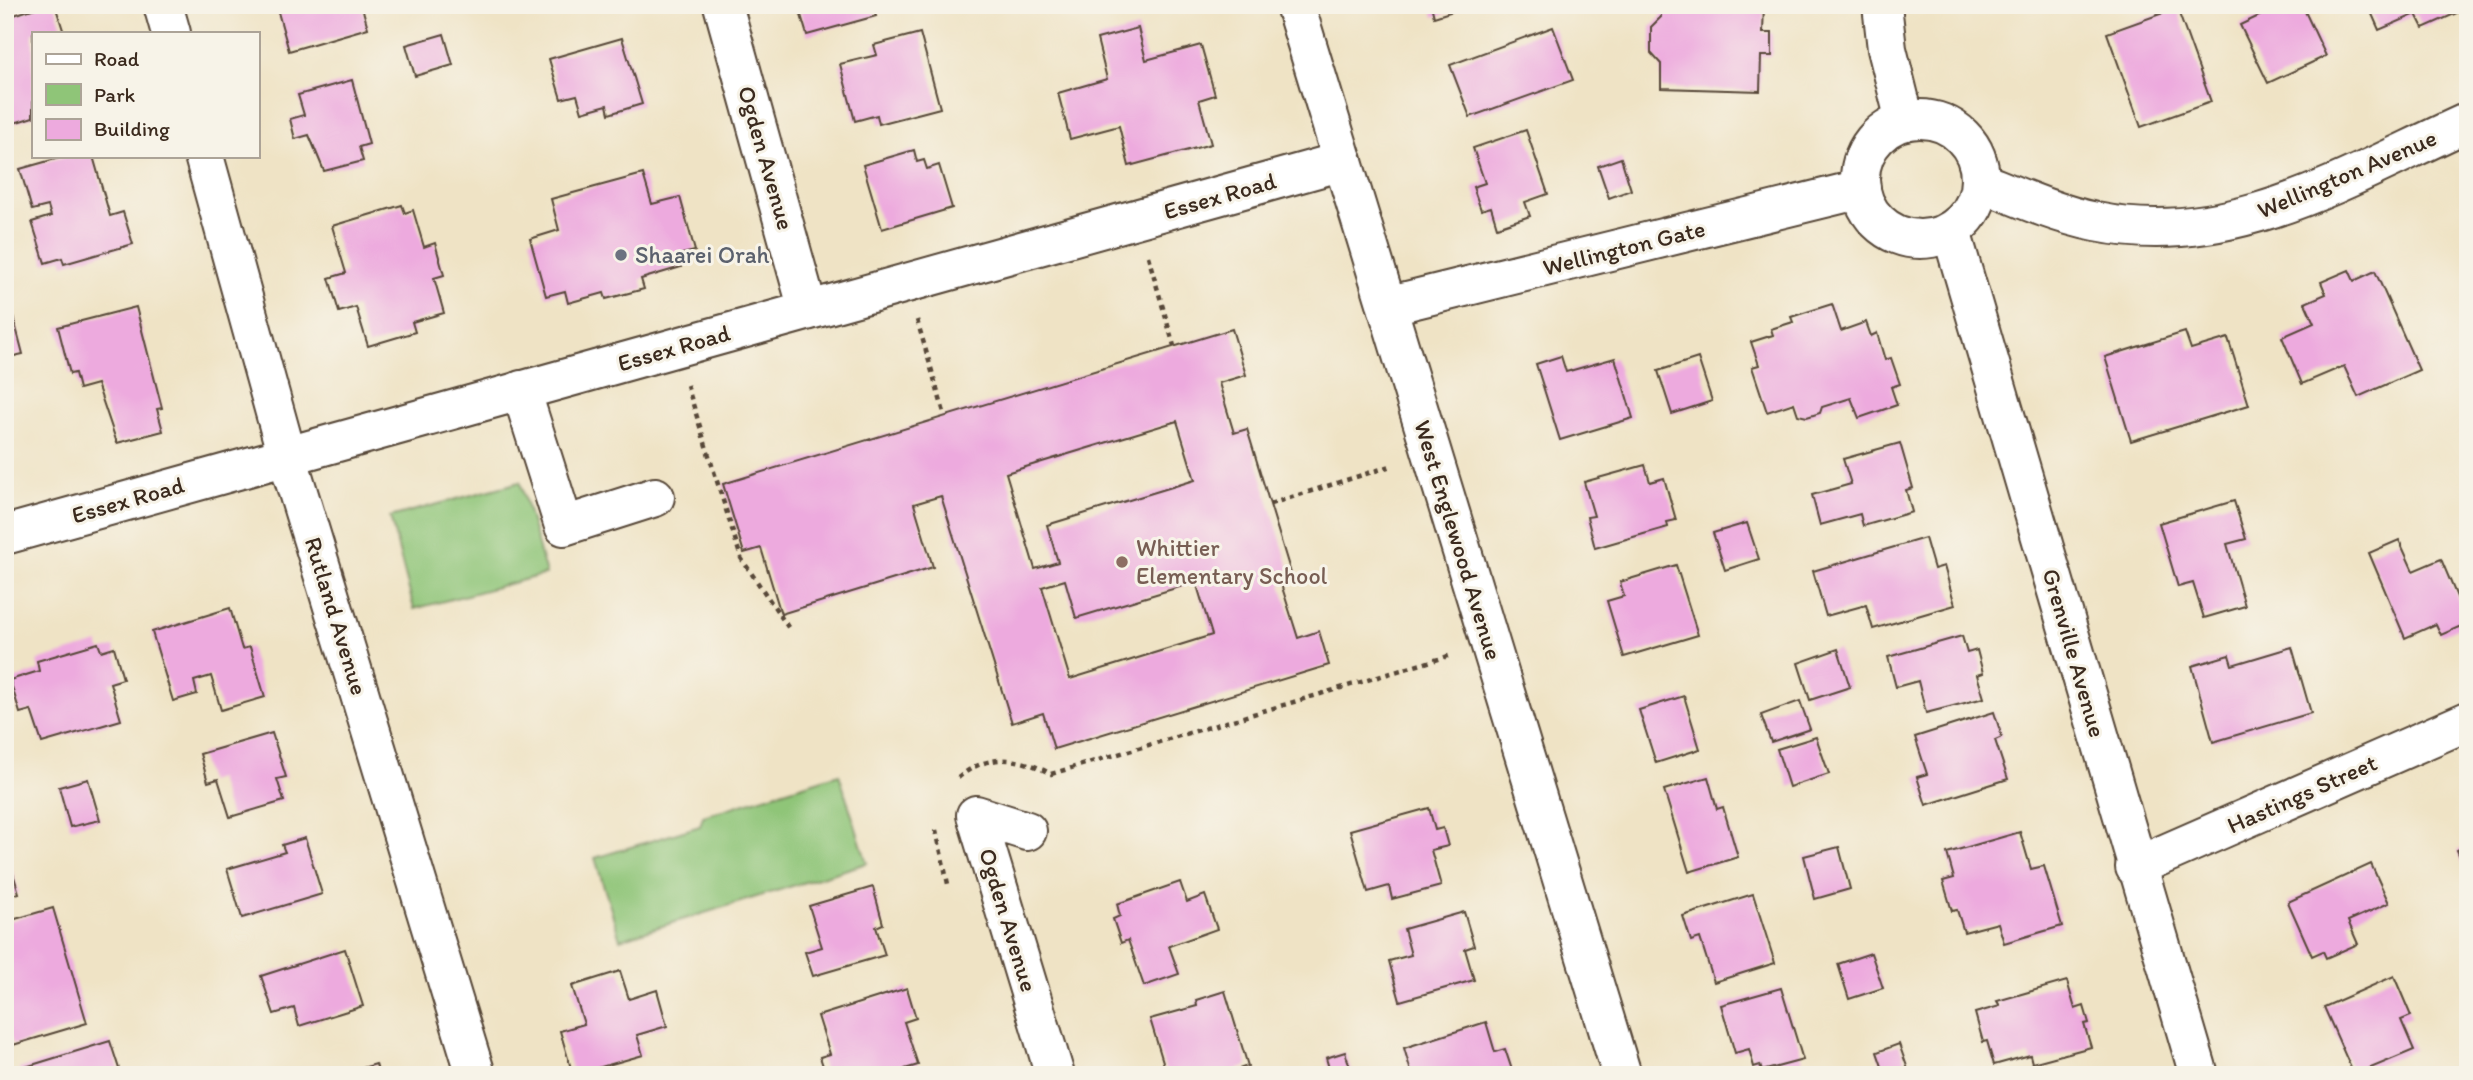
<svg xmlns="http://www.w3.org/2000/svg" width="2473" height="1080" viewBox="0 0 2473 1080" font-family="Itim,sans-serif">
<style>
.green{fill:#8fc578;stroke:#65784b;stroke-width:2}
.building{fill:#edaade;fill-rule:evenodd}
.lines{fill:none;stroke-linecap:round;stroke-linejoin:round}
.minor-casing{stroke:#564637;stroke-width:42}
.path{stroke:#564637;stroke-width:4.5;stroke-dasharray:5 5;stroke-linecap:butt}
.minor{stroke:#fff;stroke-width:38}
.worship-dot{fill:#6b7280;stroke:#f7f3e8;stroke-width:2.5}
.education-dot{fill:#8d6e63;stroke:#f7f3e8;stroke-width:2.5}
.labels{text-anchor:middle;stroke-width:6;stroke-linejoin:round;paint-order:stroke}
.street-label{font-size:24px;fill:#3b2a1e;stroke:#f7f3e8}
.worship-label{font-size:24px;fill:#5b616d;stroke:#f7f3e8;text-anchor:start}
.education-label{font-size:24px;fill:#785e54;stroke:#f7f3e8;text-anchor:start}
</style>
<rect width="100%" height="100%" fill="#f7f3e8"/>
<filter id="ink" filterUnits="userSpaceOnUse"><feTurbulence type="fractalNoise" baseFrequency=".0143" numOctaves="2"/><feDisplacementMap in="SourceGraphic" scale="14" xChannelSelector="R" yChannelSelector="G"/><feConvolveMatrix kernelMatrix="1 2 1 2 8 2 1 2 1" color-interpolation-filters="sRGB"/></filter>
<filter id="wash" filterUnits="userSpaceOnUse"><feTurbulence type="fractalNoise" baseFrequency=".00686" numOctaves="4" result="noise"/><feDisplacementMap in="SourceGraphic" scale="28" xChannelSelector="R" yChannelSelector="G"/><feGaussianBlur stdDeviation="1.57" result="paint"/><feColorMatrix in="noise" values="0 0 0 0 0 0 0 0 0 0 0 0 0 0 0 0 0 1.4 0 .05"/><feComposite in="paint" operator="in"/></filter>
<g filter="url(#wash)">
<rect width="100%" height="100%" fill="#efe3c5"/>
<!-- green -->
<g class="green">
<polygon points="520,482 546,574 414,609 390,517"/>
<polygon points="839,774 867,863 620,939 595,858 700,826 703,816"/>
</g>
<g id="blocks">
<!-- building -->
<g class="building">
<polygon points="44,5 55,5 64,33 33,33 33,117 5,126 5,18"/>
<polygon points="276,5 362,7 368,28 289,51"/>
<polygon points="798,5 882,5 882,6 873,8 876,16 807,35"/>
<polygon points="1431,5 1469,5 1469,6 1434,17"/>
<polygon points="1661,5 1764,5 1763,33 1772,33 1772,56 1761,56 1760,91 1661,88 1661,64 1651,53 1651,27 1661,17"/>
<polygon points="2256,5 2302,5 2326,56 2268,83 2240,25 2261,15"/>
<polygon points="2368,5 2456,5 2459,12 2423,28 2416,14 2379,30"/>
<polygon points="2177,8 2211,102 2141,127 2107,33"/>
<polygon points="1553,27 1573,80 1470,117 1450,65"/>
<polygon points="1138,28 1146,60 1201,45 1215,95 1199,100 1211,144 1129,166 1119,126 1070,139 1058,93 1107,79 1097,39"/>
<polygon points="920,33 940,108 879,124 877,115 855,121 840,64 877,55 874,45"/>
<polygon points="444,34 453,65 415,76 406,45"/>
<polygon points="622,38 642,104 609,114 607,105 582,112 577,95 561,99 549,59"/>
<polygon points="352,80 369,144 359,147 363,161 324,171 309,135 295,139 290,119 304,115 298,95"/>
<polygon points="1526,130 1548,194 1525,202 1530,216 1497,227 1491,207 1481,210 1473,187 1485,183 1473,148"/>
<polygon points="914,150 917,162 924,160 927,169 939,165 952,208 882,229 863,165"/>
<polygon points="66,156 93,156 110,216 123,212 133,244 64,264 62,258 45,263 32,222 51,216 48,206 32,210 20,169"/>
<polygon points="1621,158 1631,190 1609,198 1598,166"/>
<polygon points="643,174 652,204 680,197 695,251 678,255 681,267 641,279 644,289 606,299 604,293 568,303 565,291 546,296 530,239 559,230 551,199"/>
<polygon points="402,205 405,213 413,210 424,247 435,243 444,275 434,278 444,313 412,322 415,332 368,346 356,307 339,312 329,278 346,273 332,226"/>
<polygon points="2349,270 2354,281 2375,271 2419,370 2358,397 2344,366 2302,384 2282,337 2314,323 2305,303 2326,294 2321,282"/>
<polygon points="1832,304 1841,331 1866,322 1871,336 1877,333 1885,360 1891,358 1900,384 1891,387 1897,405 1859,418 1851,398 1822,407 1820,413 1807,417 1798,415 1794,403 1767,412 1752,367 1759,365 1751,342 1773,335 1771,329 1793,322 1791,317"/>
<polygon points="136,307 162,408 157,409 163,431 117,443 97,384 79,389 75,373 70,374 58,327"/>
<polygon points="11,308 23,354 5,358 5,310"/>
<path d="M 1232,329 L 1246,375 L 1219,383 L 1234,433 L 1247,429 L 1293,580 L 1281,584 L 1298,638 L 1319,631 L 1329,665 L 1054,749 L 1043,713 L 1012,723 L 941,496 L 914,504 L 933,567 L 781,614 L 761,548 L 744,553 L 723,484 ZM 1177,421 L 1195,480 L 1047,525 L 1058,562 L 1035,569 L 1006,473 ZM 1065,580 L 1076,618 L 1196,582 L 1212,635 L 1070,679 L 1042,587 Z"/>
<polygon points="2185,332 2191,349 2228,338 2249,405 2131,441 2105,357"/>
<polygon points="1561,356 1566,372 1615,358 1633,418 1560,440 1536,364"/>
<polygon points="1698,358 1712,401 1672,414 1658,371"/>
<polygon points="1900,443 1913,488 1906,490 1912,512 1863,526 1860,514 1820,525 1812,495 1851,484 1843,459"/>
<polygon points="1645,465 1650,482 1664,478 1676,520 1667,522 1668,527 1595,548 1587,517 1594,516 1584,482"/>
<polygon points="2234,501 2246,539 2227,544 2245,606 2204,618 2193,583 2178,587 2159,523"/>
<polygon points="1747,523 1759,559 1725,570 1713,533"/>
<polygon points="1925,538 1934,569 1944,566 1955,605 1873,629 1866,605 1826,616 1813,571"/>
<polygon points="2399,540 2413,571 2441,559 2468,623 2441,635 2436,624 2405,638 2369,553"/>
<polygon points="1676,565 1698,635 1624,657 1607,601 1624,596 1620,582"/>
<polygon points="230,608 242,649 250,647 265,697 221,710 211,676 194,681 197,694 173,701 152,632"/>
<polygon points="1962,636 1967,653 1977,650 1983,673 1977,675 1984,698 1926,713 1918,681 1896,687 1888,657"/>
<polygon points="98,643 101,651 114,647 123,679 110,683 121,720 42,743 31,710 20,713 10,680 39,671 37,661"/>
<polygon points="2292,647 2311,713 2213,742 2192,666 2229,655 2232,665"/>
<polygon points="1838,649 1850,687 1810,700 1798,663"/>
<polygon points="1684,696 1700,749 1656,763 1639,710"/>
<polygon points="1800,701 1810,729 1771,742 1761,715"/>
<polygon points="1994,712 2002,737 1995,740 2008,779 1926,805 1917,777 1927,774 1915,737"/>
<polygon points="272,733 286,777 277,779 284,801 230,817 218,779 208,782 200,754"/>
<polygon points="1816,737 1829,774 1789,787 1777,749"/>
<polygon points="1708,777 1717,809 1723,807 1738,857 1689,872 1664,790"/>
<polygon points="88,779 100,820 70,827 59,787"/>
<polygon points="1429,808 1435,830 1443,828 1448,846 1431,850 1441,886 1392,899 1389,886 1368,892 1350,830"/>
<polygon points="2020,832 2031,869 2044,866 2062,926 2004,943 1998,923 1964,932 1957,910 1952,911 1943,881 1954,878 1947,853"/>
<polygon points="305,838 322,894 242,918 227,869 285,852 282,845"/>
<polygon points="2468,845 2468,875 2457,850"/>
<polygon points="5,847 19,893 5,897"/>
<polygon points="1839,847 1850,889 1815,899 1804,856"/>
<polygon points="2371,864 2389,903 2348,921 2358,944 2326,958 2323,951 2312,956 2288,902"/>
<polygon points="1180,882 1187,902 1205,895 1217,929 1169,946 1179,974 1144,986 1128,940 1121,943 1113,919 1120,916 1117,904"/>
<polygon points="873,887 883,924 876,927 885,955 813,976 805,952 822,947 809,906"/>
<polygon points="1753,894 1775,963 1714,982 1700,938 1691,941 1683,916"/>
<polygon points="53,908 87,1023 13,1045 5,1019 5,1003 10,1002 5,986 5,922"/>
<polygon points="1464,912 1474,946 1465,949 1474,980 1400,1001 1389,961 1411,955 1404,929"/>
<polygon points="345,949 363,1006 299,1026 294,1008 274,1014 261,976"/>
<polygon points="1871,953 1883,988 1849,999 1838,964"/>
<polygon points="620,971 629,999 657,990 667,1026 637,1035 643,1055 573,1075 560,1031 584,1024 572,986"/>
<polygon points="2394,976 2411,1016 2401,1020 2414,1050 2354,1075 2324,1007"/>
<polygon points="2067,981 2075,1009 2084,1006 2089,1023 2084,1024 2091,1047 2032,1063 2030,1055 1994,1065 1987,1041 1983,1042 1975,1013 2000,1006 1997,1001"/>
<polygon points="907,988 916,1018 904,1022 918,1065 905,1069 907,1075 826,1075 820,1057 830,1054 818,1016"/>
<polygon points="1781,988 1803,1060 1762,1071 1760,1065 1754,1067 1749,1049 1735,1053 1721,1005"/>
<polygon points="1225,991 1248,1066 1220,1075 1167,1075 1150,1019 1197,1006 1196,1000"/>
<polygon points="1486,1022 1495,1052 1505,1049 1513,1073 1412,1075 1404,1048"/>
<polygon points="110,1041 121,1075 21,1075 19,1069"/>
<polygon points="1899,1044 1910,1075 1885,1075 1877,1052"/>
<polygon points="1345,1052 1351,1070 1331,1075 1326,1058"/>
<polygon points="376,1064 379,1075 342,1075 342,1074"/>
</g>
</g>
</g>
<g filter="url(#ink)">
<use href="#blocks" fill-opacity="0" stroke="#564637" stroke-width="2"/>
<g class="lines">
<!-- minor casing -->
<g class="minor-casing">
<g id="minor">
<polyline points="163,5 171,33"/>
<polyline points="723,5 808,310"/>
<polyline points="1295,5 1622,1075"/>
<polyline points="1882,5 1887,49 1905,121"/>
<circle cx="1920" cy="179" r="60"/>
<polyline points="204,156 287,456 476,1075"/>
<path d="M 1981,182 C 2018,197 2056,214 2096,222 C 2232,250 2348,176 2468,122"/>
<polyline points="1951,231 2199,1075"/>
<polyline points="1387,306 1861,189"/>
<polyline points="521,390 564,526 655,497"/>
<polyline points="5,535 1343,161"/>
<polyline points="1027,831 976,815 1055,1075"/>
<polyline points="2135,867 2468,721"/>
</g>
</g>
<!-- path -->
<g class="path">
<polyline points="1148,256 1174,346"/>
<polyline points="917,320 945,416"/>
<polyline points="687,385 741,558 790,630"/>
<polyline points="1270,504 1394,465"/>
<path d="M 958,778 C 987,753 1019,756 1051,774 L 1452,655"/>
<polyline points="936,830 948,884"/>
</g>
<!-- minor -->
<use href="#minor" class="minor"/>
</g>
</g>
<!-- markers -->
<circle class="worship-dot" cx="621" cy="255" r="7"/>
<circle class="education-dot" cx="1122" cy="562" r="7"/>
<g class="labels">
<!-- street labels -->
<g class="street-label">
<text transform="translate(766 158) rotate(74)" y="8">Ogden Avenue</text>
<text transform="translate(2347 174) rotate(-23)" y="8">Wellington Avenue</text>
<text transform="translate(1220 196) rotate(-16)" y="8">Essex Road</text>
<text transform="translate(1624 248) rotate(-14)" y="8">Wellington Gate</text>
<text transform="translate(674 348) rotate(-16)" y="8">Essex Road</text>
<text transform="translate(128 500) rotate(-16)" y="8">Essex Road</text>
<text transform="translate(1458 540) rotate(73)" y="8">West Englewood Avenue</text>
<text transform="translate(336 616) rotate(73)" y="8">Rutland Avenue</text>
<text transform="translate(2074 653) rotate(74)" y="8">Grenville Avenue</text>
<text transform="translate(2302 794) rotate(-24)" y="8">Hastings Street</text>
<text transform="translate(1008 920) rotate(73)" y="8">Ogden Avenue</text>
</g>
<!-- worship labels -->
<g class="worship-label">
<text x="635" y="263">Shaarei Orah</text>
</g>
<!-- education labels -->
<g class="education-label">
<text x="1136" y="556">Whittier<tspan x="1136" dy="28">Elementary School</tspan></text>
</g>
</g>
<!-- margin -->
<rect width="2473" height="1080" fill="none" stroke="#f7f3e8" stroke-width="28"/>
<!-- legend -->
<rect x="32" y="32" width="228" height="126" fill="#f7f3e8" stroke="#aca397" stroke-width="2"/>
<rect x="46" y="54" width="35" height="10" fill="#ffffff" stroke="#aca397" stroke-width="2"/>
<text x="94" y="66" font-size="21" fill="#3b2a1e">Road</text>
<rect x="46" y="84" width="35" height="21" fill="#8fc578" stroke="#aca397" stroke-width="2"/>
<text x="94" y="102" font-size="21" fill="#3b2a1e">Park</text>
<rect x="46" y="119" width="35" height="21" fill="#edaade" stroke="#aca397" stroke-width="2"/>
<text x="94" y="136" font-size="21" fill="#3b2a1e">Building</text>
</svg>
